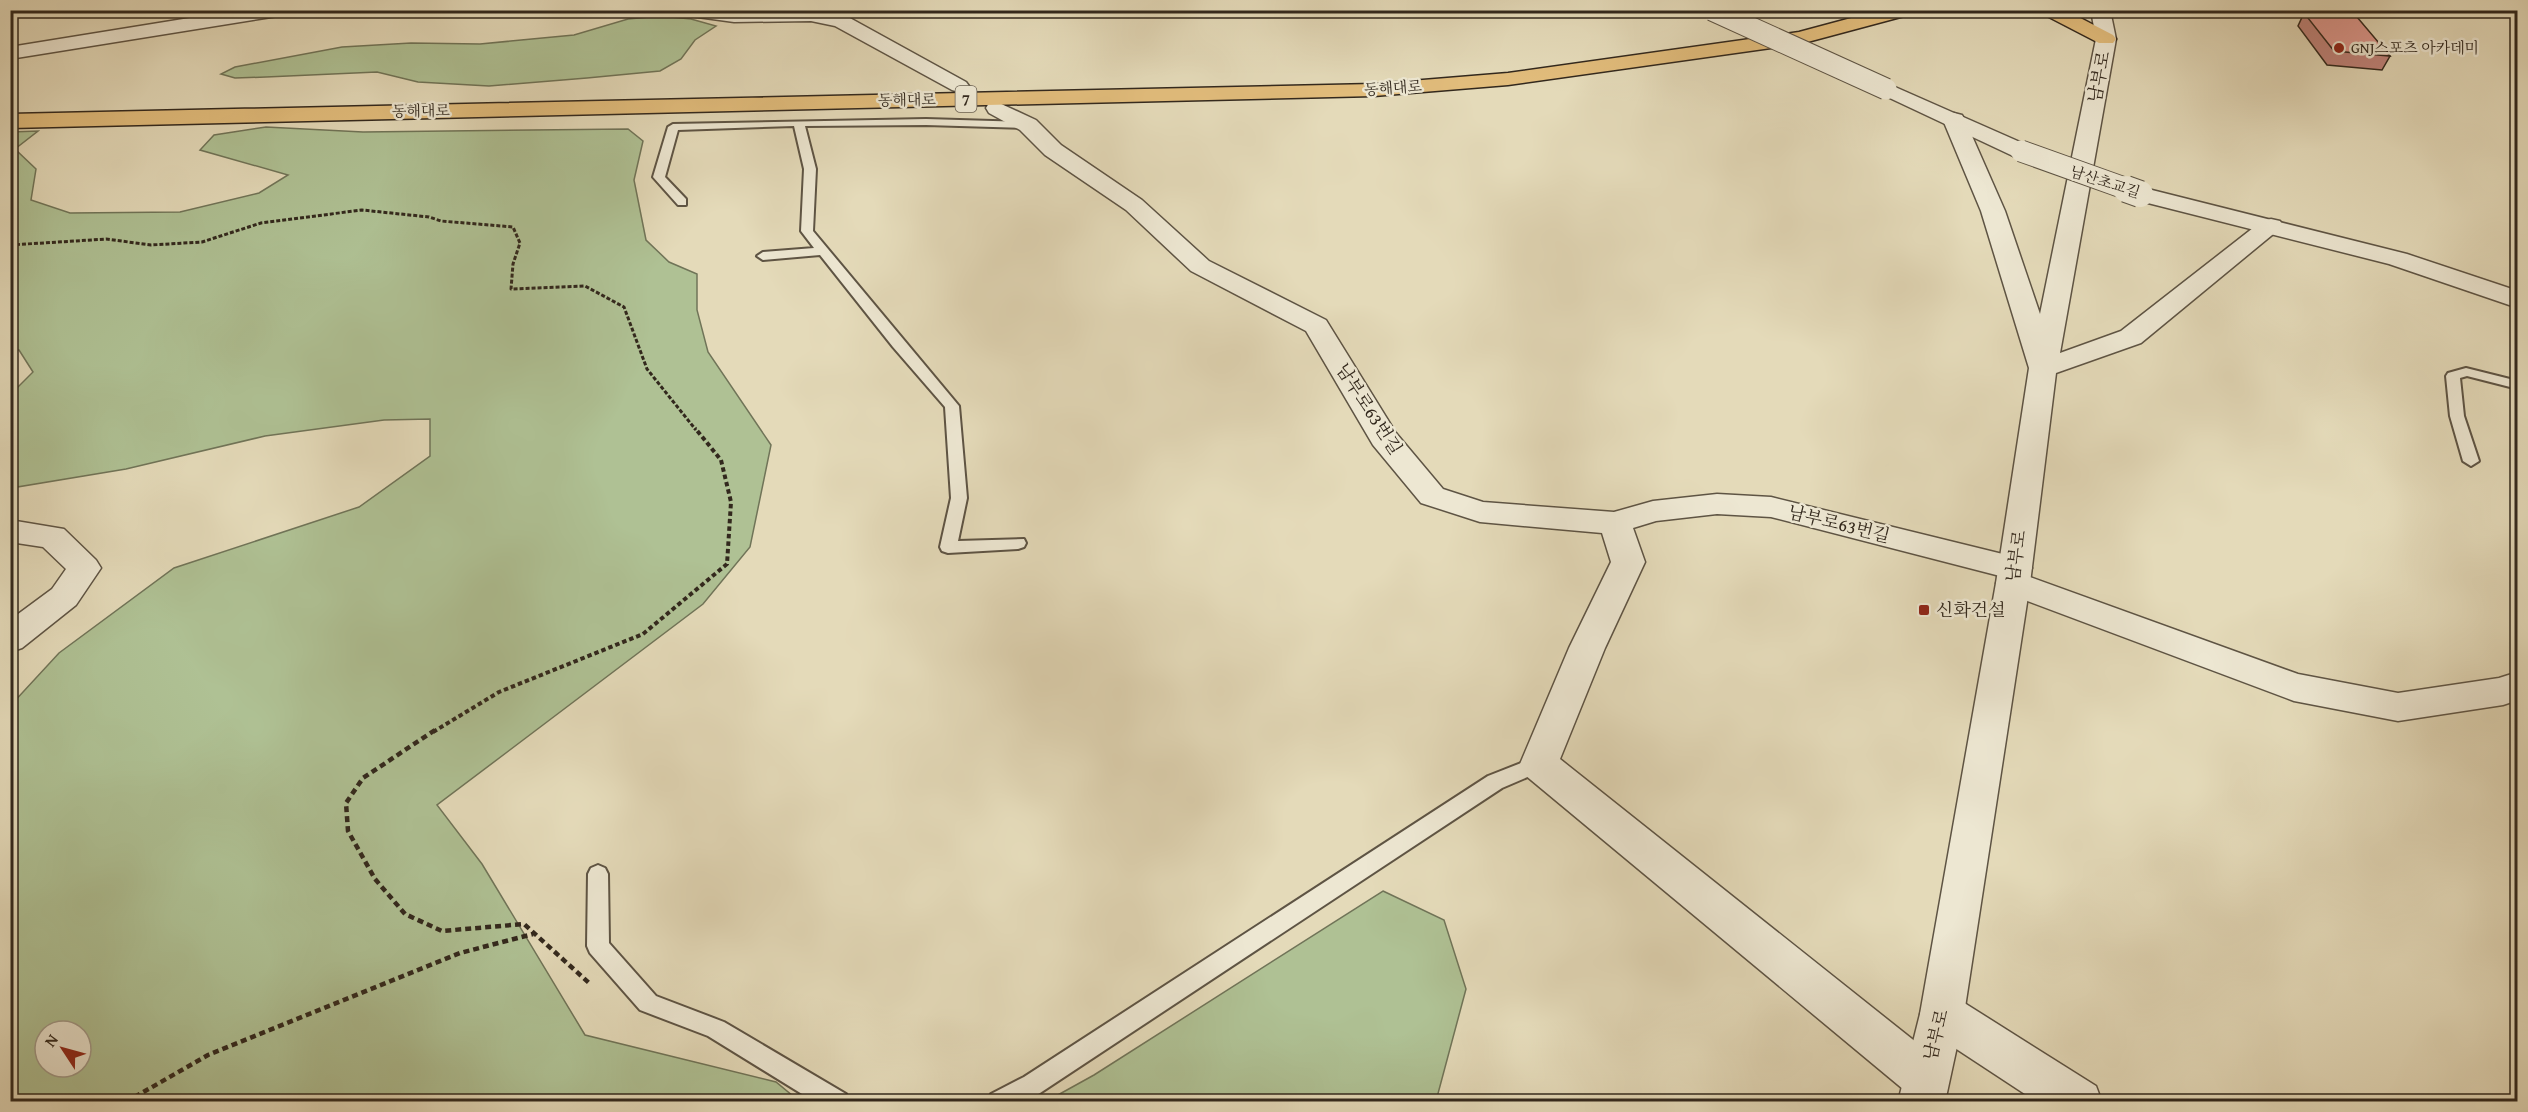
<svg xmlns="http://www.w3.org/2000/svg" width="2528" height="1112" viewBox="0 0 2528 1112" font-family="'Gentium Book Plus','Noto Serif KR',serif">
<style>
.green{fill:#afc194;stroke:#707458;stroke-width:1.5;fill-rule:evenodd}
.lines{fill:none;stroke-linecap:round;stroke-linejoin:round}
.service-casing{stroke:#5e5444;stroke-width:4}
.minor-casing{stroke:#5e5444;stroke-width:3}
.tertiary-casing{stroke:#5e5444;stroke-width:3}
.primary-casing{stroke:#32281d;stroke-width:3}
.path-far2{stroke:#32281d;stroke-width:3;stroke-dasharray:4 2;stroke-linecap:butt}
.path-far1{stroke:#32281d;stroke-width:4;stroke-dasharray:4.5 3;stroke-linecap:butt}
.path{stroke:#32281d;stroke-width:4.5;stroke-dasharray:6 4;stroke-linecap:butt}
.service{fill:#ede7d2;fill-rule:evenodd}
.minor{fill:#ede7d2;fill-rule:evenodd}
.tertiary{fill:#ede7d2;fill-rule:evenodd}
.primary{fill:#e2bd7c;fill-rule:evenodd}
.minor-bridge-far1-casing{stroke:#5e5444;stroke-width:23;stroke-linecap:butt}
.minor-bridge-casing{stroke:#5e5444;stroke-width:28;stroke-linecap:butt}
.minor-bridge-far1{stroke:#ede7d2;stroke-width:21}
.minor-bridge{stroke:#ede7d2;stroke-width:26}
.wall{fill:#c1847c;stroke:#32281d;stroke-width:1.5}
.building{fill:#e09990;stroke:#32281d;stroke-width:1.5}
.poi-dot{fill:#8f2418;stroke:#ede7d2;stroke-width:2}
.labels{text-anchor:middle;stroke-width:5;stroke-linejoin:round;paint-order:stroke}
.far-poi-label{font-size:15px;fill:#32281d;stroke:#ede7d2;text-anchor:start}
.far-street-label{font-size:15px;fill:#32281d;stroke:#ede7d2}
.shield{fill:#ede7d2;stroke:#6a6153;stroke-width:1.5}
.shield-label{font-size:16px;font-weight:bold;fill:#32281d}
.street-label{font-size:18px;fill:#32281d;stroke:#ede7d2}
.poi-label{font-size:18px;fill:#32281d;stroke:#ede7d2;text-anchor:start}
</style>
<rect width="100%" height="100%" fill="#e4dab9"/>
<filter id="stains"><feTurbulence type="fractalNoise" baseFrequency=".00333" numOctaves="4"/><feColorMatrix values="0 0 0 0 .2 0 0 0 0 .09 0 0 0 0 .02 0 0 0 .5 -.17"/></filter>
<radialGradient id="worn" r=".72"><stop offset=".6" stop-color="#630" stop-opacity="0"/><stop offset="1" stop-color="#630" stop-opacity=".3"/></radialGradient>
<!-- green -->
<g class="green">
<polygon points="660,16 691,19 716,26 695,40 681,59 660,71 587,78 489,86 418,82 377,72 266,77 235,78 221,74 235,67 342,47 411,43 480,44 574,35 628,19"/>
<path d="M 266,127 L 363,132 L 628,129 L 643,141 L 634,180 L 646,240 L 669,262 L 697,274 L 697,310 L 708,352 L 771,445 L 750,547 L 703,604 L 437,805 L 482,864 L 585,1035 L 776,1082 L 799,1101 L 11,1101 L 11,705 L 59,653 L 174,568 L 359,507 L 430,456 L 430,419 L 384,420 L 265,436 L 126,469 L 11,488 L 11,394 L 33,372 L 19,350 L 11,349 L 11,132 L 38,131 L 15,149 L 36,169 L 31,200 L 70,213 L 180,212 L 259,193 L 288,175 L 200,150 L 214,135 ZM 45,1031 L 81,1031 L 81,1067 L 45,1067 Z"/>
<polygon points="1383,891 1444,920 1466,989 1436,1101 1047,1101 1094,1075"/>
</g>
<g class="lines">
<!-- service casing -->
<g class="service-casing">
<g id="service">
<polygon points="926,119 1028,122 1033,125 1028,128 926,125 805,126 816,169 813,231 959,406 967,498 958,541 1024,539 1026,543 1024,547 1018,549 948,553 942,551 940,547 951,498 945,407 893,347 820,255 763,260 757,256 763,252 814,248 801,231 804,169 794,126 678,130 665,177 686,199 686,205 678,205 653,177 668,127 673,124"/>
<polygon points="2466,368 2518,381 2518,389 2467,376 2460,378 2464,416 2479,461 2471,466 2463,461 2450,416 2446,376 2448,373"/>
<polygon points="1539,756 1546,759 1549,764 1546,769 1502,788 1040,1093 1024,1102 987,1102 991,1094 1024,1077 1488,776"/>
<polygon points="598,865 605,868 608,874 609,943 656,996 724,1022 846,1094 850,1102 815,1102 708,1036 640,1010 590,953 587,946 588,874 591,868"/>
</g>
</g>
<!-- minor casing -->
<g class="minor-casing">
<g id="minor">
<polygon points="239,10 287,10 285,14 278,16 10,59 10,47"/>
<polygon points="681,10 817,10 848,17 966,82 969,86 966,90 959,92 952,90 835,26 811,21 734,22 690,16 683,14"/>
<polygon points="1886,83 2029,146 2032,151 2029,156 2021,158 2013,156 1879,93 1876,89 1879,85"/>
<polygon points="997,102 1036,120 1061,145 1142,200 1209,261 1326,320 1396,433 1443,489 1483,502 1614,512 1653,501 1717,494 1771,497 2027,560 2032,568 2027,576 2298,674 2398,693 2499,678 2518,672 2518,700 2503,705 2398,721 2294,701 2001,591 1996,583 2000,576 1771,517 1717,514 1656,521 1633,528 1645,562 1605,648 1560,759 1941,1062 1948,1078 1941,1094 1925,1100 1909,1094 1525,775 1520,764 1569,648 1611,562 1602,533 1480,522 1421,503 1373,445 1306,331 1191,271 1126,210 1045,155 1020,130 989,113 986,108 989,103"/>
<polygon points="2140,187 2407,254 2518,291 2518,308 2389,264 2132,199 2128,194 2132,189"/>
<polygon points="10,520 64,529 96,560 101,568 76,605 22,648 10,652 10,620 52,589 66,569 43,547 10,542"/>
<polygon points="1942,993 1958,999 2096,1086 2102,1102 2037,1102 1926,1029 1920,1014 1926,999"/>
</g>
</g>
<!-- tertiary casing -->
<g class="tertiary-casing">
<polygon id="tertiary" points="2091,10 2110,10 2116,39 2060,353 2121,331 2262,221 2271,219 2280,221 2283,226 2141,343 2056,373 2030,583 1964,1014 1945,1102 1898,1102 1920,1014 1996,583 2029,368 1981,211 1943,120 1946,115 1954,113 1962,115 1965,120 2005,211 2040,314 2096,39"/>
</g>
<!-- primary casing -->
<g class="primary-casing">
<g id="primary">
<polygon points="1881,10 1914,10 1912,14 1800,44 1508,85 1374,96 10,128 10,114 1374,84 1508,73 1799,32"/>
<polygon points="2041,10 2065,10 2113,35 2116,39 2113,43 2099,43 2043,14"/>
</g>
</g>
<!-- path-far2 -->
<polyline class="path-far2" points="10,245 106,239 151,245 202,242 261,223 362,210 429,217 441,221 513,227 520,243 513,264 511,289 585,286 624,307 647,369 696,430"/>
<!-- path-far1 -->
<polyline class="path-far1" points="433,732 499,692 643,634 727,564 731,502 721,460 695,428"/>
<!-- path -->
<g class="path">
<polyline points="435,730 363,778 346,803 348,831 375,879 405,914 442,931 524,924 589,983"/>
<polyline points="126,1102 208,1055 460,953 533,934"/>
</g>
<!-- service -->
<use href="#service" class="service"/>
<!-- minor -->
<use href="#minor" class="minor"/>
<!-- tertiary -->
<use href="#tertiary" class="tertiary"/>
<!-- primary -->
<use href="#primary" class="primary"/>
<!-- minor-bridge-far1 casing -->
<g class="minor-bridge-far1-casing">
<g id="minor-bridge-far1">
<polyline points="1712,10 1886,89"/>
<polyline points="2021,151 2130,190"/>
</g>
</g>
<!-- minor-bridge casing -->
<g class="minor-bridge-casing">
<polyline id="minor-bridge" points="2126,189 2140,194"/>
</g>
<!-- minor-bridge-far1 -->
<use href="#minor-bridge-far1" class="minor-bridge-far1"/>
<!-- minor-bridge -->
<use href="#minor-bridge" class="minor-bridge"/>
</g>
<!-- wall -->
<polygon class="wall" points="2304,13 2390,56 2382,70 2327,65 2298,26"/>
<!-- building -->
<polygon class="building" points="2304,13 2357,17 2390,56 2334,51"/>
<!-- markers -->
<g class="poi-dot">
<circle cx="2339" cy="48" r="6"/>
<rect x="1918" y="604" width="12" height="12" rx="3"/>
</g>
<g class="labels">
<!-- far-poi labels -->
<g class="far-poi-label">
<text x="2351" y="53">GNJ스포츠 아카데미</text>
</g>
<!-- far-street labels -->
<g class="far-street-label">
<text transform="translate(1393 88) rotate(-4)" y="5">동해대로</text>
<text transform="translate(907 100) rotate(-1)" y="5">동해대로</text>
<text transform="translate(421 111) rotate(-1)" y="5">동해대로</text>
<text transform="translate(2105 182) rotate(18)" y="5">남산초교길</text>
</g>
<!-- shield labels -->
<rect class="shield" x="955.5" y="86" width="21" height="26" rx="4.5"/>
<g class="shield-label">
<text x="966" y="105">7</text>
</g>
<!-- street labels -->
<g class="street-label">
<text transform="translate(2099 77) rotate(-79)" y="6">남부로</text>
<text transform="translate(1369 409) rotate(57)" y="6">남부로63번길</text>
<text transform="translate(1839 524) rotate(14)" y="6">남부로63번길</text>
<text transform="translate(2016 556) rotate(-82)" y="6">남부로</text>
<text transform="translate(1936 1035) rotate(-76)" y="6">남부로</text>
</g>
<!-- poi labels -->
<g class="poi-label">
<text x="1936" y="616">신화건설</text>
</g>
</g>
<!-- margin -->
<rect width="2528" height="1112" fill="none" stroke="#e4dab9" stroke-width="36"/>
<rect x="12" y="12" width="2504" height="1088" fill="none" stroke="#32281d" stroke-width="3"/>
<rect x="18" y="18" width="2492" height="1076" fill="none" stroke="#32281d" stroke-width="1.5"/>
<!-- north arrow -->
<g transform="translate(63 1049) rotate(306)"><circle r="28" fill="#ede7d2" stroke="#a29b8a" stroke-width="1.5"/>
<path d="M0-4.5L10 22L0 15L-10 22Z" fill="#8f2418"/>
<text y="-9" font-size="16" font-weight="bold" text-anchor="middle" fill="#32281d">N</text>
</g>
<rect width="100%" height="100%" filter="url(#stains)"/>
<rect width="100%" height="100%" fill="url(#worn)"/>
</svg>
